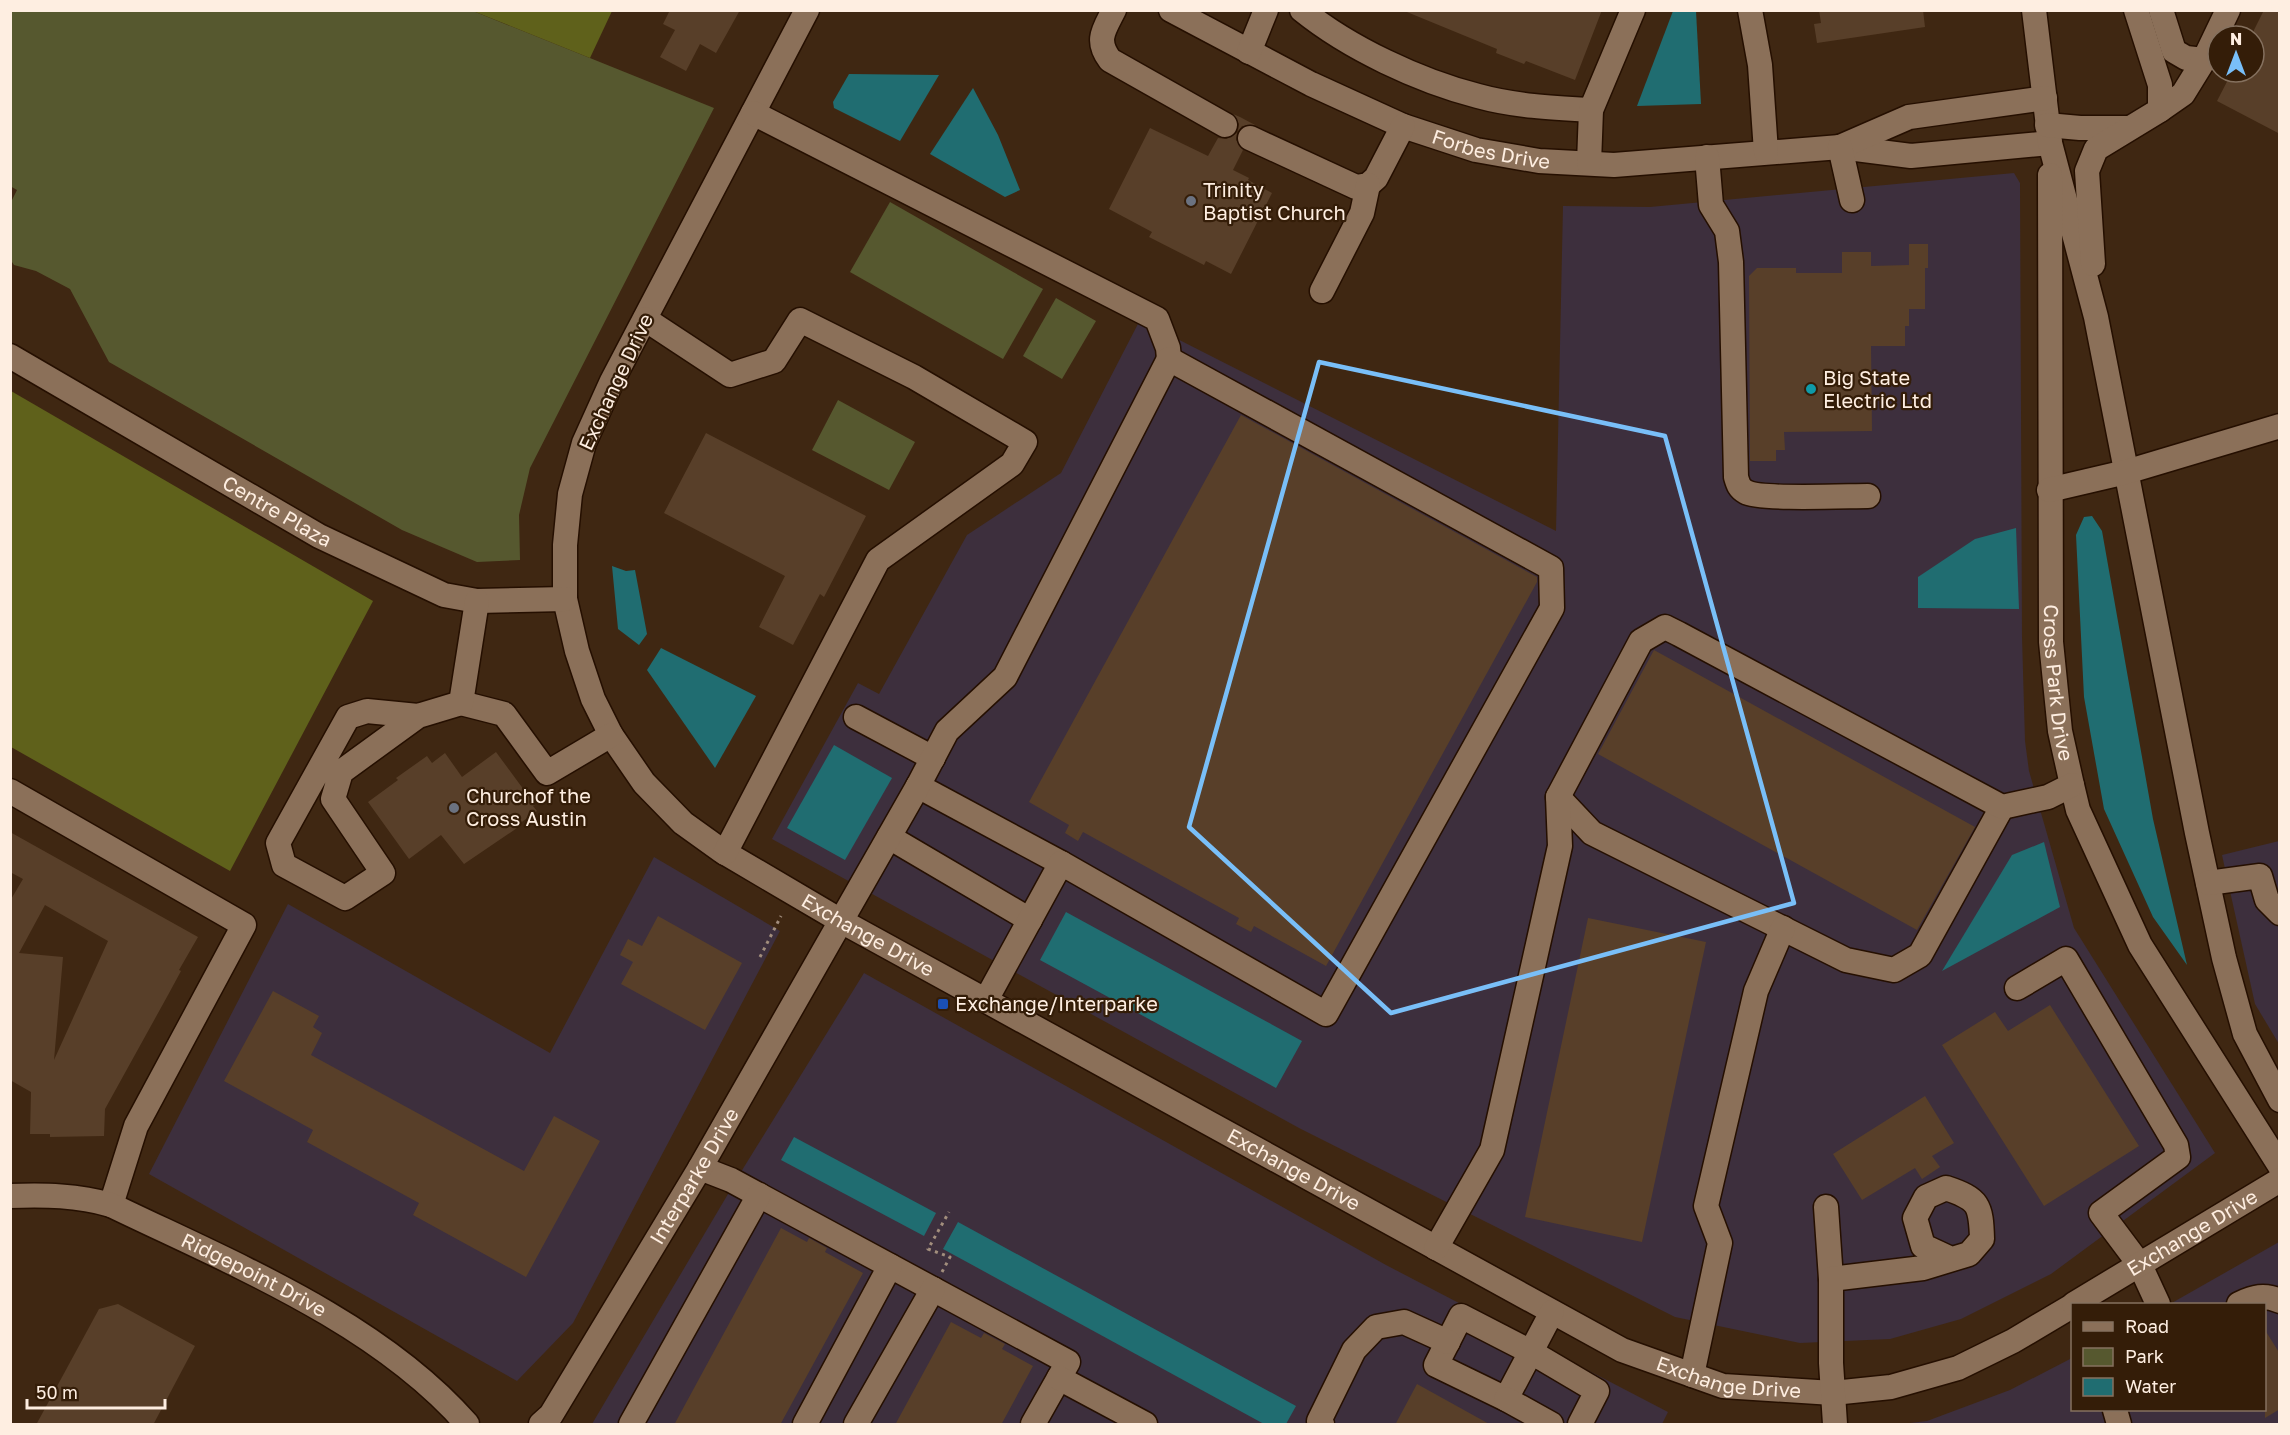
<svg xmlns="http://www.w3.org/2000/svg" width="2290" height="1435" viewBox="0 0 2290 1435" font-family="'Golos Text',sans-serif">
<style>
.commercial{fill:#3d2f3d}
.green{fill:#56582f}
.forest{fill:#5f611b}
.water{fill:#206d71}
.building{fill:#583f29;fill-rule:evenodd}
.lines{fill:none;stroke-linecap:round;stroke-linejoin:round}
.minor-casing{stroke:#250f00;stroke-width:27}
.path{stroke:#a28e7d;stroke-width:3;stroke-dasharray:3 4.5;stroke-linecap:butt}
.minor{stroke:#8b7059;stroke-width:24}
.marked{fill:none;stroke:#79bff8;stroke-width:4.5;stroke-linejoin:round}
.worship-dot{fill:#6b7280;stroke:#341d08;stroke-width:2}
.culture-dot{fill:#0f9aa8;stroke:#341d08;stroke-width:2}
.transit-dot{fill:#1a4fb4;stroke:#341d08;stroke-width:2}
.labels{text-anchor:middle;stroke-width:4.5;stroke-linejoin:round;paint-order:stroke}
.street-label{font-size:20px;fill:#feeee1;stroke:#341d08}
.poi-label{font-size:20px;fill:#feeee1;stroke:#341d08;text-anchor:start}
</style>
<rect width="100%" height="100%" fill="#3f2712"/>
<!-- commercial -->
<g class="commercial">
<polygon points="2014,173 2020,183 2022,637 2025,741 2029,771 2074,928 2215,1153 2051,1274 1961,1319 1890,1339 1800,1343 1675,1317 1299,1128 772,839 858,683 879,694 967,535 1061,473 1140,320 1556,531 1563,206 1650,207"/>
<polygon points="2279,841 2279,1044 2255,1004 2222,855"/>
<polygon points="654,857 780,931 573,1323 517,1381 149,1174 288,904 550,1053"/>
<polygon points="864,973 1386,1265 1668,1412 1662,1424 592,1424 744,1167"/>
<polygon points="2279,1242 2279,1424 1902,1424 1927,1421 2010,1390 2072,1358 2072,1410 2264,1410 2264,1304 2170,1304"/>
</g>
<!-- green -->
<g class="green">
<polygon points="11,10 473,11 714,108 530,468 519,515 520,560 477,562 402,530 109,362 70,289 36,271 14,265 10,259 11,202 17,190 10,186"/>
<polygon points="890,202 1043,289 1003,359 850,272"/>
<polygon points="1056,298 1096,321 1062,379 1023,356"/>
<polygon points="838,400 915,442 889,490 812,450"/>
</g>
<!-- forest -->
<g class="forest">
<polygon points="473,11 612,10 612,11 590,58"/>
<polygon points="11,391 373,601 230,871 11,747"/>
</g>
<!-- water -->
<g class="water">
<polygon points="1673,11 1696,11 1701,104 1637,106"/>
<polygon points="849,74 939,75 900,141 834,108 833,102"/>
<polygon points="973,88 998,135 1020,190 1005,197 930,154"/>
<polygon points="2092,516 2102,531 2153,819 2187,965 2153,917 2104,809 2084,697 2076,535 2084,517"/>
<polygon points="2016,528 2019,609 1918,608 1918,577 1975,539"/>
<polygon points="612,566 626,571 635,570 647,634 639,645 618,629"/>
<polygon points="661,648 756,696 715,768 647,670"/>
<polygon points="834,745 892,778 845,860 787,828"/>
<polygon points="2044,842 2060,907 1942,971 2012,855"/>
<polygon points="1066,912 1302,1041 1276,1088 1040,960"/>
<polygon points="794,1137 936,1213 924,1236 781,1160"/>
<polygon points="958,1222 1296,1406 1286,1424 1264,1424 943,1249"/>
</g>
<!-- building -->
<g class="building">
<polygon points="670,10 740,10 716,53 700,44 686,71 660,57 675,30 663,24"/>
<polygon points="1402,10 1602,10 1575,80 1526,61 1524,64 1496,53 1497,49"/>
<polygon points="1819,10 1923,10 1925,27 1817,43 1814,24 1821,23"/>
<polygon points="2264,10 2280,10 2280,134 2217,101 2232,72 2254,72 2254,30"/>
<polygon points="1233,114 1240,117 1255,125 1242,126 1238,131 1239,124"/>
<polygon points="1150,128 1208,156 1218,138 1226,139 1237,133 1236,140 1243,150 1233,170 1249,178 1248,180 1272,193 1231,274 1206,261 1204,265 1149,237 1152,232 1109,209"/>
<polygon points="1909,244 1928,244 1928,268 1925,268 1925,309 1909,309 1909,326 1905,326 1905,346 1871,346 1872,431 1784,432 1785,450 1776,450 1776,461 1750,461 1749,276 1757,268 1796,268 1796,273 1842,273 1842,252 1871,252 1871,266 1909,265"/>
<polygon points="1241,415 1537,577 1537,582 1326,966 1254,926 1251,932 1236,924 1239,918 1083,832 1078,841 1065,833 1069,825 1029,802"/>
<polygon points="706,433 866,516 824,597 820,594 793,645 759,627 785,576 664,513"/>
<polygon points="1654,650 1975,827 1917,930 1598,754"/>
<polygon points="496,752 535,805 533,806 537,811 519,824 520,826 464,864 441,835 409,859 368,802 398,780 396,778 427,756 432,763 445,753 462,777"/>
<path d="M 10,832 L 198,937 L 179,970 L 181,971 L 168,995 L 105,1109 L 104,1136 L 50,1137 L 50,1134 L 30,1134 L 31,1092 L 10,1080 L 10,901 L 23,879 L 10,872 ZM 45,905 L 108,941 L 54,1060 L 63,957 L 19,953 Z"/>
<polygon points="658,916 742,963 705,1030 621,984 633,962 620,955 628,939 642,946"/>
<polygon points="1588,918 1706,942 1642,1242 1525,1217"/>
<polygon points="273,991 319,1016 313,1027 322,1033 311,1055 524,1171 554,1116 600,1141 526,1277 413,1215 419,1203 307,1142 313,1130 224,1081"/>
<polygon points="2050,1005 2139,1146 2044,1206 1942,1045 1995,1012 2008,1031"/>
<polygon points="1925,1096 1954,1143 1932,1156 1940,1167 1922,1179 1915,1168 1862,1200 1833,1154"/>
<polygon points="781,1228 807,1242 809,1238 827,1248 825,1252 863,1273 780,1425 674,1425"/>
<polygon points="118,1304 195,1346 153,1425 36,1425 99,1309"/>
<polygon points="951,1322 981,1338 984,1333 1005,1344 1002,1349 1033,1366 1001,1425 895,1425"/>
<polygon points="2265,1330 2280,1354 2280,1409 2265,1418"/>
<polygon points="1417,1384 1491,1425 1395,1425"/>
</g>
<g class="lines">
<!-- minor casing -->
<g class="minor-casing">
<g id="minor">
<path id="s1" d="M 807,10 L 612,381 L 584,443 L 570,494 L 565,545 L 565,599 L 577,651 L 593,699 L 611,735 L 644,783 L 683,823 L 722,851 L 841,921 L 1622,1350 L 1723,1386 L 1833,1393 L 1891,1387 L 1958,1368 L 2013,1341 L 2072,1306"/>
<path d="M 1114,10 C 1104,30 1095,40 1110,60 L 1225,125"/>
<path id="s2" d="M 1171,10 L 1311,84 L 1403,126 L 1476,150 L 1539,161 L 1614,165 L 1840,147 L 1911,156 L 2050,143"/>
<path d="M 1302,10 C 1349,48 1419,81 1478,96 C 1514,106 1554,108 1591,110"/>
<polyline points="1750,10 1760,65 1766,152"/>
<polyline points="2034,10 2050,143 2096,317 2197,833 2224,958 2245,1034 2280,1100"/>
<polyline points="2161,10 2174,51 2186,58 2204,60"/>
<polyline points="1249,52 1266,10"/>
<polyline points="2160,110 2183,94 2204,60 2228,10"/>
<polyline points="753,113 1157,319 1168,348 1169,359"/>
<polyline points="2047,125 2080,128 2128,128"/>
<polyline points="1250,138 1356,187 1368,185 1376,178 1403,126"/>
<polyline points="1840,147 1909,117 2045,98"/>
<polyline points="1840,147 1852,200"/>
<path d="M 1707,157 L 1711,205 L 1727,231 L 1731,262 L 1736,477 C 1738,484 1739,488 1746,492 C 1760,500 1847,496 1868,496"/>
<polyline points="1589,163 1591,110 1633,10"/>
<path id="s3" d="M 2050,175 L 2051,642 L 2060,731 L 2072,785 L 2078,810 L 2140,945 L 2280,1166"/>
<polyline points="2093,264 2087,171 2096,149 2160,110 2160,85 2136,10"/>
<polyline points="1322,291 1362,213 1368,185"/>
<polyline points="645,319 730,375 774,361 800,320 914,377 1025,442 1012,464 878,560 725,853"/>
<path id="s4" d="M 10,356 L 319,536 L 444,595 L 477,601 L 565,599"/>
<polyline points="2049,490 2126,472 2280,426"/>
<polyline points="461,703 504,714 547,773 611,735"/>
<polyline points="418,716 367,711 348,717 278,843 284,865 345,898 383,873 333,799 341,772 418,716 461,703 477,601"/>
<polyline points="856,717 933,758"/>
<polyline points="918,786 1061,863"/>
<polyline points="10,791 244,925 136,1126 111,1205"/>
<polyline points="1558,797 1592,833 1846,960 1894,970 1920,955 2002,807"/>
<polyline points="889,837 1030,920"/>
<polyline points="2208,883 2260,876 2267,900 2280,913"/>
<polyline points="2017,988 2066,959 2176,1145 2178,1157 2101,1213 2140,1265 2158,1304"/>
<polyline points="700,1168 731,1180 1068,1362 1033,1424"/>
<path id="s5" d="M 10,1196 C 45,1195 77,1195 111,1205 C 231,1263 378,1322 467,1424"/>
<polyline points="1826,1207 1831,1279"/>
<polyline points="1436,1248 1492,1150 1560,846 1558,797 1641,641 1665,627 1679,634 2002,807 2048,797 2072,785"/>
<path id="s6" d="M 2074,1304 L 2280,1180"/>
<path d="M 2239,1304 C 2254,1297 2264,1294 2280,1301"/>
<polyline points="1552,1312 1506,1399 1436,1365 1461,1316 1531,1352 1597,1391 1580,1424"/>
<polyline points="1692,1375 1720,1243 1706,1206 1756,991 1783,928"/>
<polyline points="1059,1378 1145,1424"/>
<polyline points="1506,1399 1551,1424"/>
<polyline points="2115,1410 2119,1424"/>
<path id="s7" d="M 541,1424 L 551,1415 L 700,1168 L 918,786 L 947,731 L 1005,677 L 1169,359 L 1551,568 L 1552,608 L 1326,1014 L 1061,863 L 986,1000"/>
<polyline points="631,1424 759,1195"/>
<polyline points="805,1424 890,1266"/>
<polyline points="856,1424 933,1289"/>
<polyline points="1322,1424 1319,1421 1354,1350 1376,1327 1404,1322 1448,1342"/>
<path d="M 1835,1424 L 1831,1363 L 1831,1279 L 1923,1268 L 1969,1254 L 1982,1239 C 1981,1205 1979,1199 1946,1188 L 1926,1197 L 1915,1218 L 1923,1246 L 1951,1259"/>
</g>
</g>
<!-- path -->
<g class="path">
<polyline points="760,957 781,916"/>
<polyline points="942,1272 950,1257 928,1249 949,1212"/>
</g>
<!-- minor -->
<use href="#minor" class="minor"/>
</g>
<!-- marked area -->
<path class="marked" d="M 1319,362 L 1665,436 L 1794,903 L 1391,1013 L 1189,827 Z"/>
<!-- markers -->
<g class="worship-dot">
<circle cx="1191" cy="201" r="6"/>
<circle cx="454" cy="808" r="6"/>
</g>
<circle class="culture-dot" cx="1811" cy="389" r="6"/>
<rect class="transit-dot" x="937" y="998" width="12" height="12" rx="3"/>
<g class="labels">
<!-- street labels -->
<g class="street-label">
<text dy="7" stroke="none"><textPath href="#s2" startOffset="351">Forbes Drive</textPath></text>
<text transform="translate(616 382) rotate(-65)" y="7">Exchange Drive</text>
<text dy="7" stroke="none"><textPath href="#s4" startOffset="309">Centre Plaza</textPath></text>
<text dy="7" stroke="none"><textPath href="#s3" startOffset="508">Cross Park Drive</textPath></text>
<text dy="7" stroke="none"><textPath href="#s1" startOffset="1120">Exchange Drive</textPath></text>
<text dy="7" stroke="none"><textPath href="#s1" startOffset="1606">Exchange Drive</textPath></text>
<text dy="7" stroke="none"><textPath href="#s7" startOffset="292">Interparke Drive</textPath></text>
<text dy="7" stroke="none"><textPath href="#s6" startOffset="138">Exchange Drive</textPath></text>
<text dy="7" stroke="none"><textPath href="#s5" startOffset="261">Ridgepoint Drive</textPath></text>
<text dy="7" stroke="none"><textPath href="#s1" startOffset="2092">Exchange Drive</textPath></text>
</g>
<!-- poi labels -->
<g class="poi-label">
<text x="1203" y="197">Trinity<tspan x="1203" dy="23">Baptist Church</tspan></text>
<text x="1823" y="385">Big State<tspan x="1823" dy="23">Electric Ltd</tspan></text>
<text x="466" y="803">Churchof the<tspan x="466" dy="23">Cross Austin</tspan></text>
<text x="955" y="1011">Exchange/Interparke</text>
</g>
</g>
<!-- border -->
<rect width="2290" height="1435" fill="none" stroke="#feeee1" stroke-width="24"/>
<!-- legend -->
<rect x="2071" y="1303" width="195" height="108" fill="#341d08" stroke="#85715f" stroke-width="1.5"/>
<rect x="2083" y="1322" width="30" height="9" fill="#8b7059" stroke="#85715f" stroke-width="1.5"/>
<text x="2125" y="1333" font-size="18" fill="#feeee1">Road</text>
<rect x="2083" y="1348" width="30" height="18" fill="#56582f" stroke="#85715f" stroke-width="1.5"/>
<text x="2125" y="1363" font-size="18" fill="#feeee1">Park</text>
<rect x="2083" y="1378" width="30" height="18" fill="#206d71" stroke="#85715f" stroke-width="1.5"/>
<text x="2125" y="1393" font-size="18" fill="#feeee1">Water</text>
<!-- north arrow -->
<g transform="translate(2236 54)"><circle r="28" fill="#341d08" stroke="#85715f" stroke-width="1.5"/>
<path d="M0-4.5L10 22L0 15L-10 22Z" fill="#79bff8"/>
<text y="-9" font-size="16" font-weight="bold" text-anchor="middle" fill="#feeee1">N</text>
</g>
<!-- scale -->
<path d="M27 1399v9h138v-9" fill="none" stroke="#feeee1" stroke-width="3"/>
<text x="36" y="1399" font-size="18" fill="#feeee1" stroke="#341d08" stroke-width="4.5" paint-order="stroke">50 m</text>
</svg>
